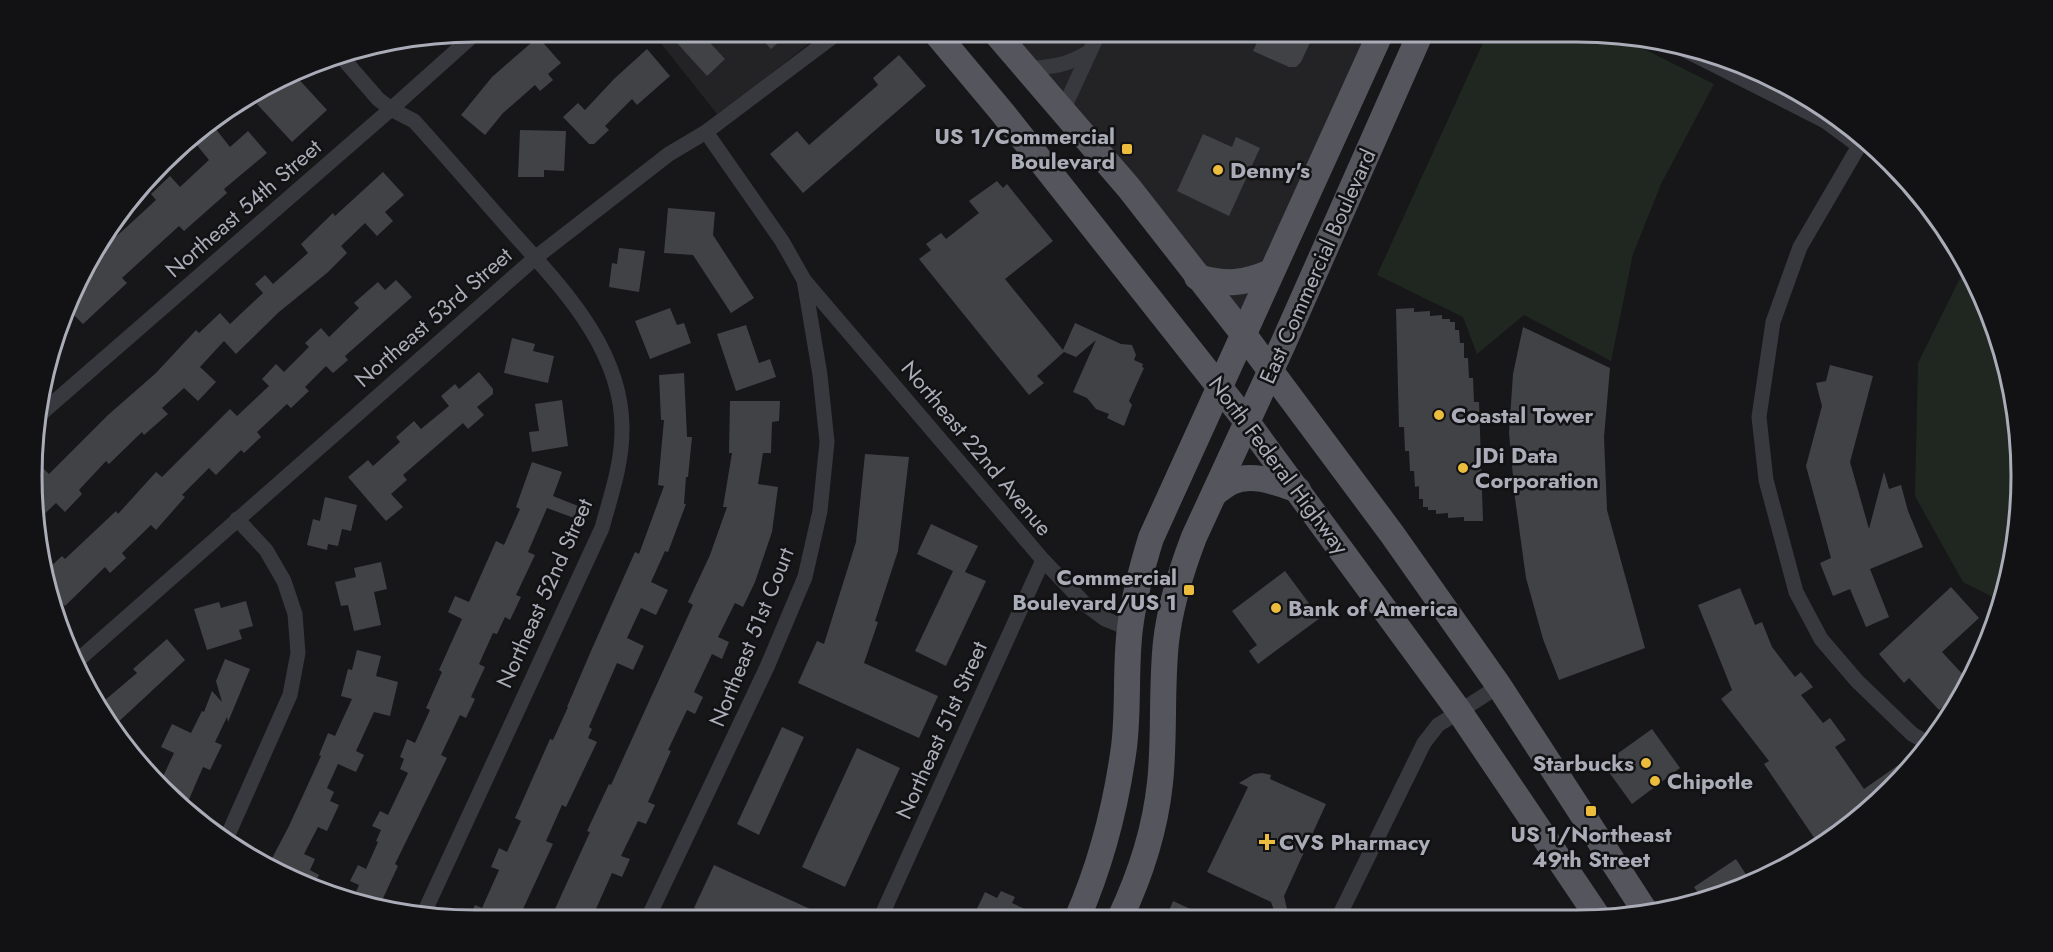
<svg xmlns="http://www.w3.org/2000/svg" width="2053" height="952" viewBox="0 0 2053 952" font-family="Jost,sans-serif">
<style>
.built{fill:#232326}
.green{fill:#1f2720}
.building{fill:#414246}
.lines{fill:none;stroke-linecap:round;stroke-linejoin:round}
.street{stroke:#38393e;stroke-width:15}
.primary{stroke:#54555d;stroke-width:26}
.poi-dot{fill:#ecbd3c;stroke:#121214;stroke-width:2}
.labels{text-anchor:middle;stroke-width:5;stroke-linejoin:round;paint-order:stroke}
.poi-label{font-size:22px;font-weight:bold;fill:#aaadb8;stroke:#121214;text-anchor:start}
.street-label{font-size:22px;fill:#aaadb8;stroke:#121214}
.rim{fill:none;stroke:#aaadb8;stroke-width:3}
</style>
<rect width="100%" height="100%" fill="#171719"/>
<!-- built -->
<g class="built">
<polygon points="652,32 823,32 762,81 717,114"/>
<polygon points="994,32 1381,32 1243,337"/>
</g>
<!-- green -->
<g class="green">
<polygon points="1488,32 1577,32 1616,35 1714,84 1661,184 1633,254 1611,361 1524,315 1477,354 1463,317 1377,275"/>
<polygon points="1968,269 1988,306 2013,389 2021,476 2013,562 2001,601 1963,582 1915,496 1918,363 1958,282"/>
</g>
<!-- building -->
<g class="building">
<polygon points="667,32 700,32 725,59 707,76"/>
<polygon points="755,32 790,32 771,49"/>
<polygon points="1264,32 1315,32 1301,62 1296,67 1289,67 1253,51 1260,36 1261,37"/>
<polygon points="538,37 561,63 548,74 553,80 540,91 535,85 503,113 485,135 461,115 492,77"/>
<polygon points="647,49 670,76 637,105 632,99 605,126 609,130 594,144 589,144 563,117 578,103 585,110 614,79"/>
<polygon points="899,55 926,86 803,193 770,154 797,131 809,145 878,85 873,78"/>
<polygon points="293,73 327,110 292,142 257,104 286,76"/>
<polygon points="215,128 230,147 248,131 267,153 224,189 227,193 184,231 179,226 122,278 127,283 83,324 70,311 86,266 108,246 107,245 156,200 151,194 170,176 180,187 209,160 196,144"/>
<polygon points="520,130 566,131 564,171 544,170 544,177 518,177"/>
<polygon points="1203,134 1232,147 1236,137 1260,148 1229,216 1177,191"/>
<polygon points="383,172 404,195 385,212 393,221 377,236 365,223 341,246 347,253 327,273 279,312 236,354 224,341 200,367 216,382 198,401 184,388 162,408 168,414 144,435 142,432 109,464 106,461 79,490 82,494 65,512 56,503 36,522 32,478 42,467 49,474 108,415 156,373 196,330 199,333 220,313 230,324 263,293 255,284 265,275 273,284 308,253 301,244 333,213 335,216"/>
<polygon points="997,181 1003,188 1007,184 1053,241 1005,279 1063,350 1075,323 1121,344 1132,345 1136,355 1134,360 1143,364 1142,367 1144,368 1129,401 1132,405 1124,426 1107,418 1109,414 1096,409 1087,398 1073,392 1096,340 1076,357 1064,352 1037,376 1044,383 1029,395 919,259 931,250 926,244 941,233 946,239 979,213 969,201"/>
<polygon points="668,208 715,212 713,235 754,298 731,313 693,255 664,253"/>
<polygon points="619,248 645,251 639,292 609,287 612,263 617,264"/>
<polygon points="396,280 412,297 345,356 348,360 333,373 326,366 305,387 309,391 291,408 287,404 257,432 261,437 244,453 241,450 216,475 209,468 182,495 185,497 156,530 151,525 122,553 126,558 110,573 105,567 65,606 51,592 47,582 55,574 49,568 62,556 65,559 116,511 118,514 156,472 162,477 230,409 237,416 269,386 262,379 276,364 284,372 309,347 305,343 321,328 329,337 359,308 354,303 378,282 385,290"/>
<polygon points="670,308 677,325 684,323 691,343 650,359 635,321"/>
<polygon points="1414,308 1414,312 1430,311 1430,316 1442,315 1442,319 1450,319 1450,322 1455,322 1455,330 1459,330 1460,343 1464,343 1464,358 1468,358 1469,378 1473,378 1474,402 1479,402 1483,521 1464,521 1464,517 1448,518 1448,513 1436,514 1436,510 1428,510 1428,507 1423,507 1423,499 1419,499 1419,486 1415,487 1414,471 1410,471 1409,451 1405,451 1404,427 1399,427 1396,309"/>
<polygon points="746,325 759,363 770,359 776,377 736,391 717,334"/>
<polygon points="1523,327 1610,368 1604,437 1607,510 1645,648 1559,680 1543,639 1526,578 1515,498 1509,433 1513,374"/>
<polygon points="512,338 535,344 533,351 554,356 548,383 504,373"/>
<polygon points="1830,365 1873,376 1850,462 1869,529 1884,472 1889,489 1901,485 1908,511 1923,547 1870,569 1889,617 1866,627 1850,589 1833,596 1820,563 1831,558 1806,466 1822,406 1816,383 1826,381"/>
<polygon points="479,372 493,389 493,394 477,407 484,415 468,429 463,423 403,475 407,480 391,494 403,507 386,521 348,477 368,460 373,466 400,442 396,437 414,421 421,429 449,406 441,396 455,384 459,389"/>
<polygon points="684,373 687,437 692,437 688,477 686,477 684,504 686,504 668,552 665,551 651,582 668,590 656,615 641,608 627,638 644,646 633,670 617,663 589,727 592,729 588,738 597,742 566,807 562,805 546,841 553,844 518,920 468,920 475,905 482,908 499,870 491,867 499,848 507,852 521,821 515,818 550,739 553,740 568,707 567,707 591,651 635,552 639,554 664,486 658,485 664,420 661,420 659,375"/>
<polygon points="562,400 568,446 532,452 529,432 539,431 535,404"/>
<polygon points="730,401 780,401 779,421 772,422 771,453 763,453 758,484 778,487 772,532 755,582 743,607 735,603 718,637 729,642 722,659 712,654 694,692 703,697 695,714 687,710 668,750 671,751 648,802 655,805 646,824 638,821 621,856 630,859 622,877 612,873 591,920 550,920 590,832 587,831 609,784 611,785 693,605 688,602 710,555 727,507 723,507 732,453 729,453"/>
<polygon points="865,454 909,457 898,551 875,621 878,622 864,663 938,696 919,738 798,683 817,641 824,644 856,542"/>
<polygon points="532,462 562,472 553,496 578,506 574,518 547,508 528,552 535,555 516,595 521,597 510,620 505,617 497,634 493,633 479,664 485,667 471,697 475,699 466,718 460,715 441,755 447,758 395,864 398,866 379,907 354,896 359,885 350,881 358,865 366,869 378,842 376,841 381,830 372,826 380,811 388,815 408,773 400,769 404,759 400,757 407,739 415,743 430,710 426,708 442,672 439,670 462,619 448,612 455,596 469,602 496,541 504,545 520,509 516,507"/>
<polygon points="325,497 357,505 351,531 342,529 338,546 328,544 327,550 307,545 313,519 320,521"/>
<polygon points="931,524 978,546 965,572 986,581 946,666 915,651 953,571 917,554"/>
<polygon points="381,562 387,589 374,592 381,625 354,631 348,605 341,606 335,582 356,577 354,568"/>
<polygon points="1285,571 1320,618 1258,664 1249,651 1257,645 1232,611"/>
<polygon points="1951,587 1979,618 1942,652 1968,680 1965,686 1939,710 1909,678 1904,683 1879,654"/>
<polygon points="1740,588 1755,625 1762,622 1772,647 1795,677 1801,672 1813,687 1801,695 1823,723 1830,718 1846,740 1835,747 1864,789 1907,759 1912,764 1848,828 1819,845 1764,764 1769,761 1721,699 1732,690 1698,605"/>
<polygon points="246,601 253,626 239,630 242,639 207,650 194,609 219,602 221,608"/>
<polygon points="167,639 185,660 114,726 98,706 137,673 133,669"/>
<polygon points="357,650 381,656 376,676 398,682 390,716 374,712 356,751 364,755 356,772 338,764 327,788 334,792 330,801 339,805 327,831 318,827 304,854 315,859 310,870 319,875 312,889 269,864 289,826 321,756 319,755 328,733 335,736 352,699 341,696 348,669 352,670"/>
<polygon points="225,659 250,669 228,722 227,717 215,742 222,745 210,770 203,767 184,811 160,783 174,753 161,747 172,724 191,733 202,711 204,712 212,691 222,702 216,681"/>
<polygon points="782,727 804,737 759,835 737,824"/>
<polygon points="1652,729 1680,768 1632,804 1603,764"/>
<polygon points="857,748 900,768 845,887 802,867"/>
<polygon points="1262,773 1271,775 1270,779 1326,804 1284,896 1287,909 1275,913 1271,902 1207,872 1248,787 1239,783 1254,774"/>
<polygon points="1736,859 1752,884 1702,899 1694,887"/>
<polygon points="714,865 832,919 720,920 694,908"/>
<polygon points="1001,891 1015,897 1012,903 1046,919 972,919 985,892 997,898"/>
<polygon points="1173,901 1210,918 1166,918"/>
</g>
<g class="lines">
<!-- street -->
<g class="street">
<polyline points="1669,42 1825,121 1859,146"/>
<path d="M 339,54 L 378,99 L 391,109 L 414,121 C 445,155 475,190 505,224 C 556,282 623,346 622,430 C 622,464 611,495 602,528 L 423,915"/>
<path d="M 1028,69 C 1054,66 1066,66 1089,52"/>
<polyline points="1063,110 1099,32"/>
<polyline points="1865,140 1859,146 1800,247 1773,322 1759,417 1766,480 1796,592 1821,639 1857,681 1912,734 1931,745"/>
<polyline points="804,280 1043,560 1086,605 1105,619 1130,629"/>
<polyline points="37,417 391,109 477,32"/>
<polyline points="77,661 535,258 669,154 706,132 839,32"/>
<polyline points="227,837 290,695 298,653 295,614 284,581 266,550 237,519"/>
<polyline points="1338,918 1424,743 1438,725 1499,686"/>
<polyline points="880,919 1043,560"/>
<polyline points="647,920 767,667 805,577 820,511 827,442 820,375 804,280 782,241 706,132"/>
</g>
<!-- primary -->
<g class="primary">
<polyline points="935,32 1002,112 1247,422 1459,711 1598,917"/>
<polyline points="995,32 1129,188 1244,335 1392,534 1499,686 1647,914"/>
<path d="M 1197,277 C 1226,285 1244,284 1271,272"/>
<path d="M 1215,493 C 1220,489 1225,485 1231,482 C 1252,472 1278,483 1298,490"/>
<path d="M 1120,918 C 1140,876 1155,830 1160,783 C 1165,737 1161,689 1166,642 C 1170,606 1181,571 1194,537 L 1283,344 L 1421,32"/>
<path d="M 1077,919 C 1101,864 1116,806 1124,747 C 1129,707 1125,667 1130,628 C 1134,597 1142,567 1151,538 L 1381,32"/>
</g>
</g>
<!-- markers -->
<g class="poi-dot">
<rect x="1121" y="143" width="12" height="12" rx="3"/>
<circle cx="1218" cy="170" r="6"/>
<circle cx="1439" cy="415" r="6"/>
<circle cx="1463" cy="468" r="6"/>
<rect x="1183" y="584" width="12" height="12" rx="3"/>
<circle cx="1276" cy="608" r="6"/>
<circle cx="1646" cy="763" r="6"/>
<circle cx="1655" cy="781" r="6"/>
<rect x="1585" y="805" width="12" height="12" rx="3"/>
<path d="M1264 833h6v6h6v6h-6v6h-6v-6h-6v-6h6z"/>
</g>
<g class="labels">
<!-- poi labels -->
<g class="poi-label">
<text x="1115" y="144" text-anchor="end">US 1/Commercial<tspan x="1115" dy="25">Boulevard</tspan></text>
<text x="1230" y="178">Denny's</text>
<text x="1451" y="423">Coastal Tower</text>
<text x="1475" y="463">JDi Data<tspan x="1475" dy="25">Corporation</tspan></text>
<text x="1177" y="585" text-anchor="end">Commercial<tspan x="1177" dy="25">Boulevard/US 1</tspan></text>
<text x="1288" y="616">Bank of America</text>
<text x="1634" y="771" text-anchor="end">Starbucks</text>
<text x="1667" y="789">Chipotle</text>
<text x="1591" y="842" text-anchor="middle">US 1/Northeast<tspan x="1591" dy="25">49th Street</tspan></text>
<text x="1279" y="850">CVS Pharmacy</text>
</g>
<!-- street labels -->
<g class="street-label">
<text transform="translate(243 208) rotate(-41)" y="8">Northeast 54th Street</text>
<text transform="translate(1317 266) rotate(-66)" y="8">East Commercial Boulevard</text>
<text transform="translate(433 317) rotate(-41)" y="8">Northeast 53rd Street</text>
<text transform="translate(977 448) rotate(50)" y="8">Northeast 22nd Avenue</text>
<text transform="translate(1279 465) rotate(53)" y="8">North Federal Highway</text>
<text transform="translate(544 593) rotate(-66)" y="8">Northeast 52nd Street</text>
<text transform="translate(751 637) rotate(-68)" y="8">Northeast 51st Court</text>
<text transform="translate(941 730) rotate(-66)" y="8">Northeast 51st Street</text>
</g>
</g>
<!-- crop -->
<path d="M0 0H2053V952H0ZM476 42H1577A434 434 0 0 1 2011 476V476A434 434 0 0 1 1577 910H476A434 434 0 0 1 42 476V476A434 434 0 0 1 476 42Z" fill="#121214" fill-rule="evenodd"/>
<path class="rim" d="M476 42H1577A434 434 0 0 1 2011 476V476A434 434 0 0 1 1577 910H476A434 434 0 0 1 42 476V476A434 434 0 0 1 476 42Z"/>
</svg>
